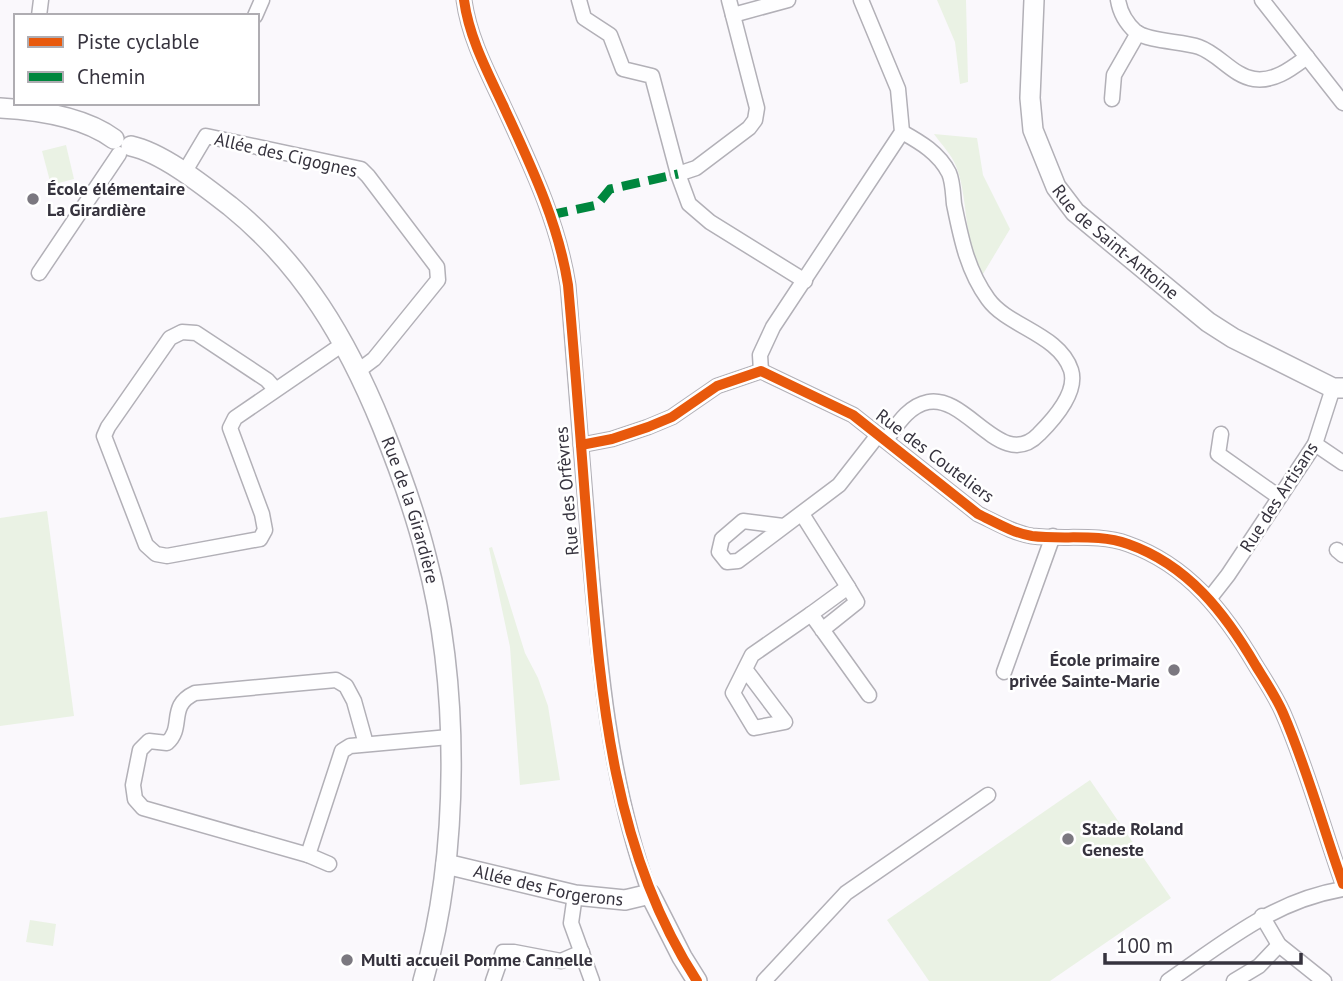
<svg xmlns="http://www.w3.org/2000/svg" width="1343" height="981" viewBox="0 0 1343 981" font-family="'PT Sans',sans-serif">
<style>
.green{fill:#eaf2e4}
.lines{fill:none;stroke-linecap:round;stroke-linejoin:round}
.street-casing{stroke:#b2b0b7;stroke-width:17}
.secondary-casing{stroke:#b2b0b7;stroke-width:22}
.street{stroke:#fefeff;stroke-width:14}
.secondary{stroke:#fefeff;stroke-width:19}
.quiet{stroke:#00873e;stroke-width:9;stroke-dasharray:18 9;stroke-linecap:butt}
.cycleway-casing{stroke:#fff;stroke-width:15}
.cycleway{stroke:#e8590c;stroke-width:10}
.poi-dot{fill:#7b7880;stroke:#fff;stroke-width:2.5}
.labels{text-anchor:middle;stroke-width:5;stroke-linejoin:round;paint-order:stroke}
.street-label{font-size:18px;fill:#36333e;stroke:#fff}
.poi-label{font-size:18px;font-weight:bold;fill:#36333e;stroke:#fff;text-anchor:start}
</style>
<rect width="100%" height="100%" fill="#faf8fc"/>
<!-- green -->
<g class="green">
<polygon points="937,0 966,0 968,82 960,84 955,42"/>
<path d="M 934,134 L 977,138 L 983,175 L 1010,229 L 983,274 C 963,246 969,198 956,166 C 952,155 941,144 934,134 Z"/>
<polygon points="66,145 74,179 51,185 42,151"/>
<polygon points="47,511 74,716 0,726 0,518"/>
<polygon points="492,547 525,653 538,678 548,706 560,780 520,785 510,647 489,548"/>
<polygon points="1090,780 1171,898 1050,981 929,981 887,920"/>
<polygon points="30,920 56,924 53,946 26,942"/>
</g>
<g class="lines">
<!-- street casing -->
<g class="street-casing">
<g id="street">
<path d="M 464,0 C 469,37 487,71 503,105 C 530,164 558,221 568,285 C 575,372 582,458 589,545 C 599,663 609,781 650,894"/>
<polyline points="579,0 584,18 610,35 623,69 652,76 678,174 689,204 710,222 805,281"/>
<path d="M 1118,0 C 1120,12 1127,24 1136,32 C 1150,42 1182,41 1199,47 C 1219,54 1233,76 1254,79 C 1275,82 1292,68 1307,57"/>
<polyline points="1262,0 1343,103"/>
<polyline points="733,15 788,0"/>
<polyline points="39,16 41,0"/>
<polyline points="255,16 262,0"/>
<polyline points="1112,99 1114,75 1138,33"/>
<polyline points="184,173 206,136 361,169 368,176 437,267 438,280 374,359 358,371"/>
<polyline points="678,174 696,168 749,128 755,120 757,108 729,0"/>
<polyline points="39,273 119,154"/>
<polyline points="761,371 760,355 773,327 902,132 898,89 861,0"/>
<polyline points="276,390 267,380 196,333 182,332 170,338 108,427 104,436 146,545 156,554 167,556 260,539 265,530 262,514 230,428 235,418 343,344"/>
<polyline points="1221,434 1218,454 1279,497"/>
<path d="M 886,440 C 897,425 908,406 928,402 C 967,394 1002,473 1039,434 C 1054,419 1078,392 1071,370 C 1059,334 1008,327 988,299 C 967,270 961,238 954,204 C 953,195 953,182 949,173 C 939,153 920,142 902,132"/>
<polyline points="1315,444 1343,463"/>
<path d="M 581,445 L 612,439 L 648,427 L 672,417 L 717,386 L 761,371 L 853,415 L 978,514 C 995,522 1013,533 1032,536 C 1064,540 1097,533 1128,544 C 1188,565 1225,613 1256,666 C 1266,682 1276,697 1283,713 C 1307,768 1323,828 1343,884"/>
<polyline points="802,514 848,587"/>
<polyline points="783,526 743,521 722,539 719,552 727,562 738,561 839,485 878,435"/>
<polyline points="1337,550 1343,555"/>
<polyline points="1210,598 1228,575 1315,444 1333,388"/>
<polyline points="822,630 857,602 848,587 811,614 869,695"/>
<polyline points="745,669 785,722 754,728 733,693 752,655 811,614"/>
<polyline points="1004,672 1053,536"/>
<path d="M 308,855 L 143,808 L 135,799 L 133,785 L 140,750 L 149,741 L 167,743 C 185,727 167,706 195,693 L 336,680 L 346,686 L 354,701 L 366,744"/>
<polyline points="329,864 308,855 342,751 350,746 449,737"/>
<polyline points="575,895 571,923 592,981"/>
<polyline points="1262,916 1279,945 1324,981"/>
<polyline points="493,981 503,952 514,952 561,961 582,952"/>
<polyline points="764,981 846,893 988,795"/>
<path d="M 1168,981 C 1225,942 1273,901 1343,889"/>
<polyline points="1234,981 1259,966 1279,945"/>
</g>
</g>
<!-- secondary casing -->
<g class="secondary-casing">
<g id="secondary">
<path id="s1" d="M 1034,0 L 1030,98 L 1033,130 L 1056,187 L 1075,212 L 1208,322 L 1233,338 L 1333,388 L 1343,388"/>
<path d="M 0,108 C 37,110 84,117 114,139"/>
<path id="s2" d="M 131,146 C 163,153 204,186 230,206 C 303,265 347,340 382,426 C 399,468 415,512 426,556 C 460,684 460,854 423,981"/>
<path id="s3" d="M 446,864 L 575,895 L 625,900 L 650,894 L 682,957 L 697,981"/>
</g>
</g>
<!-- street -->
<use href="#street" class="street"/>
<!-- secondary -->
<use href="#secondary" class="secondary"/>
<!-- quiet -->
<polyline class="quiet" points="550,215 597,205 610,189 678,174"/>
<!-- cycleway casing -->
<g class="cycleway-casing">
<g id="cycleway">
<path d="M 464,0 C 469,37 487,71 503,105 C 530,164 558,221 568,285 C 576,373 582,461 589,549 C 601,698 613,853 697,981"/>
<path d="M 581,445 L 612,439 L 648,427 L 672,417 L 717,386 L 761,371 L 853,415 L 978,514 C 995,522 1013,533 1032,536 C 1064,540 1097,533 1128,544 C 1188,565 1225,613 1256,666 C 1266,682 1276,697 1283,713 C 1307,768 1323,828 1343,884"/>
</g>
</g>
<!-- cycleway -->
<use href="#cycleway" class="cycleway"/>
</g>
<!-- markers -->
<g class="poi-dot">
<circle cx="33" cy="199" r="7"/>
<circle cx="1174" cy="670" r="7"/>
<circle cx="1068" cy="839" r="7"/>
<circle cx="347" cy="960" r="7"/>
</g>
<g class="labels">
<!-- street labels -->
<g class="street-label">
<text transform="translate(286 155) rotate(13)" y="6">Allée des Cigognes</text>
<text dy="6" stroke="none"><textPath href="#s1" startOffset="273">Rue de Saint-Antoine</textPath></text>
<text transform="translate(935 456) rotate(37)" y="6">Rue des Couteliers</text>
<text transform="translate(567 491) rotate(-95)" y="6">Rue des Orfèvres</text>
<text transform="translate(1279 497) rotate(-57)" y="6">Rue des Artisans</text>
<text dy="6" stroke="none"><textPath href="#s2" startOffset="476">Rue de la Girardière</textPath></text>
<text dy="6" stroke="none"><textPath href="#s3" startOffset="105">Allée des Forgerons</textPath></text>
</g>
<!-- poi labels -->
<g class="poi-label">
<text x="47" y="195">École élémentaire<tspan x="47" dy="21">La Girardière</tspan></text>
<text x="1160" y="666" text-anchor="end">École primaire<tspan x="1160" dy="21">privée Sainte-Marie</tspan></text>
<text x="1082" y="835">Stade Roland<tspan x="1082" dy="21">Geneste</tspan></text>
<text x="361" y="966">Multi accueil Pomme Cannelle</text>
</g>
</g>
<!-- legend -->
<rect x="14" y="14" width="245" height="91" fill="#ffffff" stroke="#afadb2" stroke-width="2"/>
<rect x="28" y="37" width="35" height="10" fill="#e8590c" stroke="#afadb2" stroke-width="2"/>
<text x="77" y="49" font-size="21" fill="#36333e">Piste cyclable</text>
<rect x="28" y="72" width="35" height="10" fill="#00873e" stroke="#afadb2" stroke-width="2"/>
<text x="77" y="84" font-size="21" fill="#36333e">Chemin</text>
<!-- scale -->
<path d="M1105 953v10h196v-10" fill="none" stroke="#36333e" stroke-width="3.5"/>
<text x="1116" y="953" font-size="21" fill="#36333e" stroke="#ffffff" stroke-width="5" paint-order="stroke">100 m</text>
</svg>
